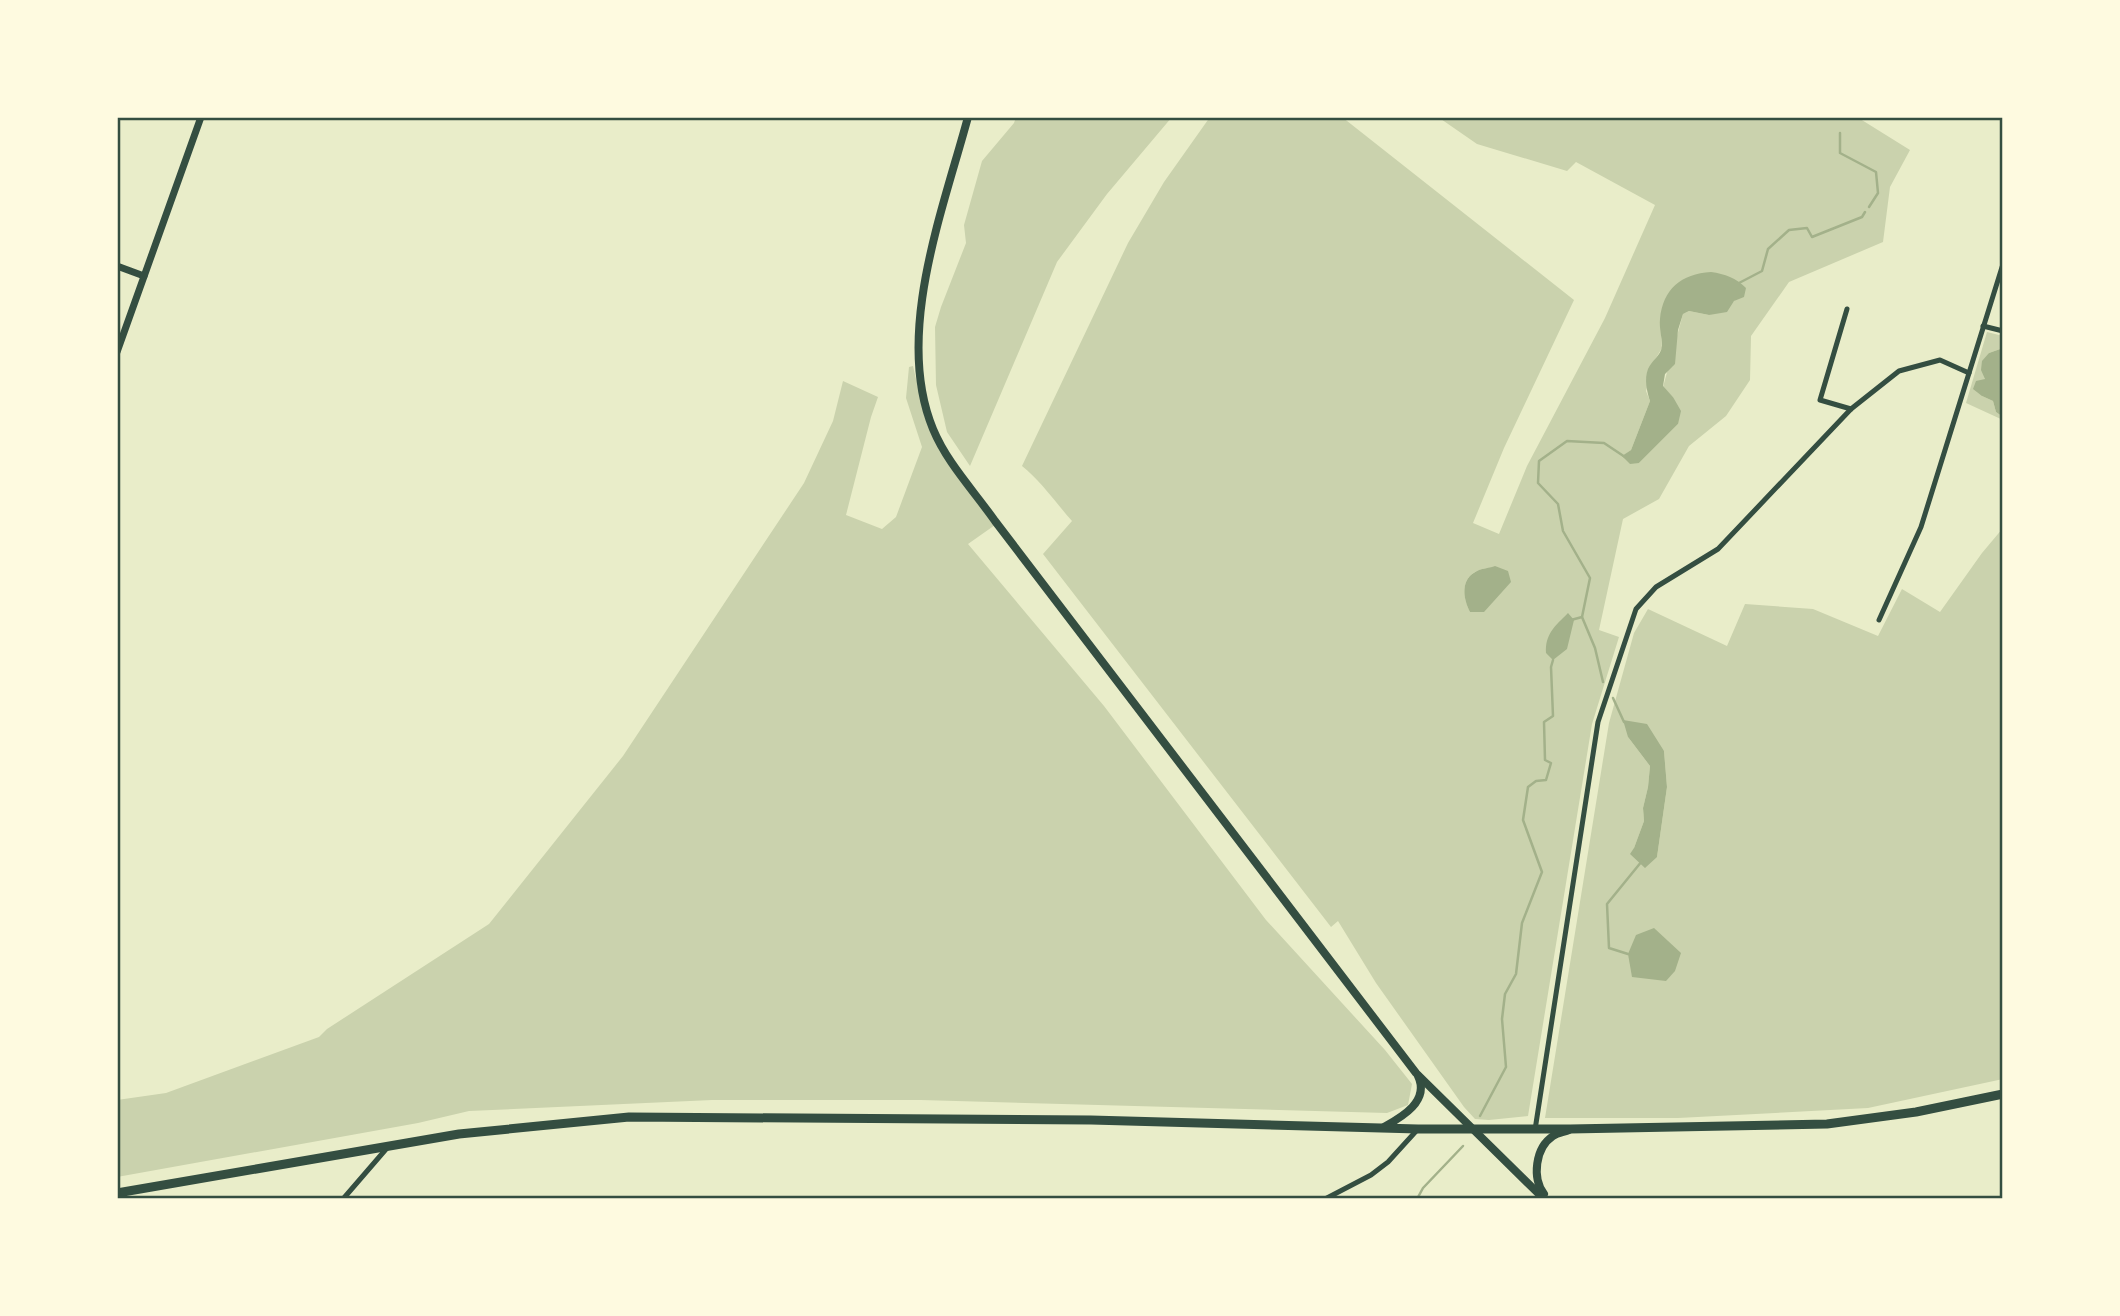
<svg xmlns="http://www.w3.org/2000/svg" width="2120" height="1316" viewBox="0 0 2120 1316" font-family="'Work Sans',sans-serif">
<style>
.green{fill:#cad2ad;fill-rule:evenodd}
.water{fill:#a3b18a}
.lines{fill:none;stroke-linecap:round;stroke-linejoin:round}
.stream{stroke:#a3b18a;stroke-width:2.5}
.minor{stroke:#344e41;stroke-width:5}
.tertiary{stroke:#344e41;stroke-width:7}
.secondary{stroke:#344e41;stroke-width:8}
.primary{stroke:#344e41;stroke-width:9}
.neatline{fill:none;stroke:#344e41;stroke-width:2.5}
</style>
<rect width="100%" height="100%" fill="#e9edc9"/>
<!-- green -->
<g class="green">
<polygon points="1016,117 1172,117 1107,194 1057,262 970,466 947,432 936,385 935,327 941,307 966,243 964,225 982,161 1014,123"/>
<path d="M 1210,117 L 1342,117 L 1574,300 L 1504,448 L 1473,523 L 1499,534 L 1527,466 L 1605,318 L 1655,205 L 1576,162 L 1567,171 L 1477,144 L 1438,117 L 1833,117 L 1832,119 L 1851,120 L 1849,117 L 1857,117 L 1910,150 L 1890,187 L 1883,242 L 1789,282 L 1751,336 L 1750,380 L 1726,416 L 1689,446 L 1659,499 L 1623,519 L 1599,630 L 1619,637 L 1592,724 L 1528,1116 L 1489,1120 L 1475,1119 L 1464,1107 L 1376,983 L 1338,921 L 1331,927 L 1043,554 L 1072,521 C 1056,503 1040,480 1022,466 L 1128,243 L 1164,182 ZM 1746,288 L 1734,301 L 1709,315 L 1689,311 L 1683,314 L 1663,387 L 1673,397 L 1678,424 L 1639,463 L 1623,456 L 1631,450 L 1650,401 L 1646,391 L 1656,358 L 1662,348 L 1660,320 ZM 1495,567 L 1470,612 C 1463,598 1460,579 1477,571 C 1482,568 1490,568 1495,567 Z"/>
<polygon points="1987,332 2003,336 2003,348 1989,353 1982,396 1993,401 1996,412 2003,417 2003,420 1966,403"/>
<polygon points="913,366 925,418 943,453 995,525 968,544 1104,706 1266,920 1385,1050 1412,1084 1408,1105 1387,1113 921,1100 712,1100 469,1111 418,1123 117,1177 117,1100 166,1093 319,1037 327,1029 489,924 623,756 804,483 833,421 843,381 878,397 871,417 846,515 882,529 896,517 922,447 906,398 909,367"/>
<path d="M 2003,528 L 2003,1079 L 1868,1108 L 1678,1118 L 1545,1118 L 1609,723 L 1634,633 L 1648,609 L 1727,646 L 1745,604 L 1813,609 L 1878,636 L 1902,589 L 1940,612 L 1982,553 ZM 1628,737 L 1664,751 L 1667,787 L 1657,857 L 1634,848 L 1644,821 L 1643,808 L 1648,787 L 1650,766 Z"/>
</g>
<!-- water -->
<g class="water">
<path d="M 1711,272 C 1725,274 1736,278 1746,288 L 1744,297 L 1734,301 L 1727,312 L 1709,315 L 1689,311 L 1683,314 L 1678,330 L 1675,364 L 1665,374 L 1663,386 L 1673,397 L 1681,411 L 1678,424 L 1639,463 L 1630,464 L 1622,456 L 1631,450 L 1650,401 C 1647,392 1644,379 1648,369 C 1651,361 1661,356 1662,346 C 1662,337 1659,328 1660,319 C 1663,289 1681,274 1711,272 Z"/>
<polygon points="2003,348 2003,417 1996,412 1993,401 1982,396 1973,389 1976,381 1985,379 1981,370 1982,361 1989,353"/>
<path d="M 1495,566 L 1508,571 L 1511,582 L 1484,612 L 1470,612 C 1463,598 1460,579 1477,571 C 1482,568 1490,568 1495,566 Z"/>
<path d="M 1568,613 L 1574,620 L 1567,649 L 1553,660 L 1546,653 C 1545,634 1555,626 1568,613 Z"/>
<polygon points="1623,720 1647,724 1664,751 1667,787 1657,857 1645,868 1630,854 1634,848 1644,821 1643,808 1648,787 1650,766 1628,737"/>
<polygon points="1654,928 1681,953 1675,971 1666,981 1632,977 1628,954 1636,935"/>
</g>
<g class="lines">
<!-- stream -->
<g class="stream">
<polyline points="1840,133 1840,153 1876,172 1878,193 1869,207"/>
<polyline points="1739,283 1762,271 1768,249 1789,230 1807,228 1812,237 1862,217 1865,212"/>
<polyline points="1582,617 1595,648 1603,682"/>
<polyline points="1571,620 1582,617 1590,578 1563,531 1558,504 1538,483 1539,461 1567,441 1604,443 1625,457"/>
<polyline points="1613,698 1624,722"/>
<polyline points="1628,954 1609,948 1607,904 1642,861"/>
<polyline points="1480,1116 1506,1067 1502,1019 1505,994 1516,974 1522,923 1542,872 1523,820 1528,787 1536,781 1546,780 1551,763 1545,760 1544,722 1553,716 1551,667 1553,660"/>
<polyline points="1417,1199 1423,1188 1463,1146"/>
</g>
<!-- minor -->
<g class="minor">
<polyline points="1847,309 1820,400 1851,409"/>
<polyline points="1983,326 2003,331"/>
<polyline points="1879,620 1921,527 2003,264"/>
<polyline points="1535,1130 1598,722 1636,609 1656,587 1718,549 1851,409 1899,371 1940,360 1969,373"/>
<polyline points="343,1199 387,1148"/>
<polyline points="1325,1199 1371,1175 1388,1162 1418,1129"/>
</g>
<!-- tertiary -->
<g class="tertiary">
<polyline points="117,266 144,276"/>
<polyline points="117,352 201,117"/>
</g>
<!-- secondary -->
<g class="secondary">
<path d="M 968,117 C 943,210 894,335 933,429 C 947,463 974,491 995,521 L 1416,1073 L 1544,1199"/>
<path d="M 1384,1127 C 1402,1117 1430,1101 1418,1076"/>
<path d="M 1544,1194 C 1532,1178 1535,1148 1553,1136 C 1557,1133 1564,1132 1569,1130"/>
</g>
<!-- primary -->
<polyline class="primary" points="117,1193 459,1134 629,1117 1091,1120 1418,1129 1570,1129 1827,1124 1916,1112 2003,1094"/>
</g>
<!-- border -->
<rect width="2120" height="1316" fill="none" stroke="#fefae0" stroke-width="238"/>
<rect x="119" y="119" width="1882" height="1078" class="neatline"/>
</svg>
